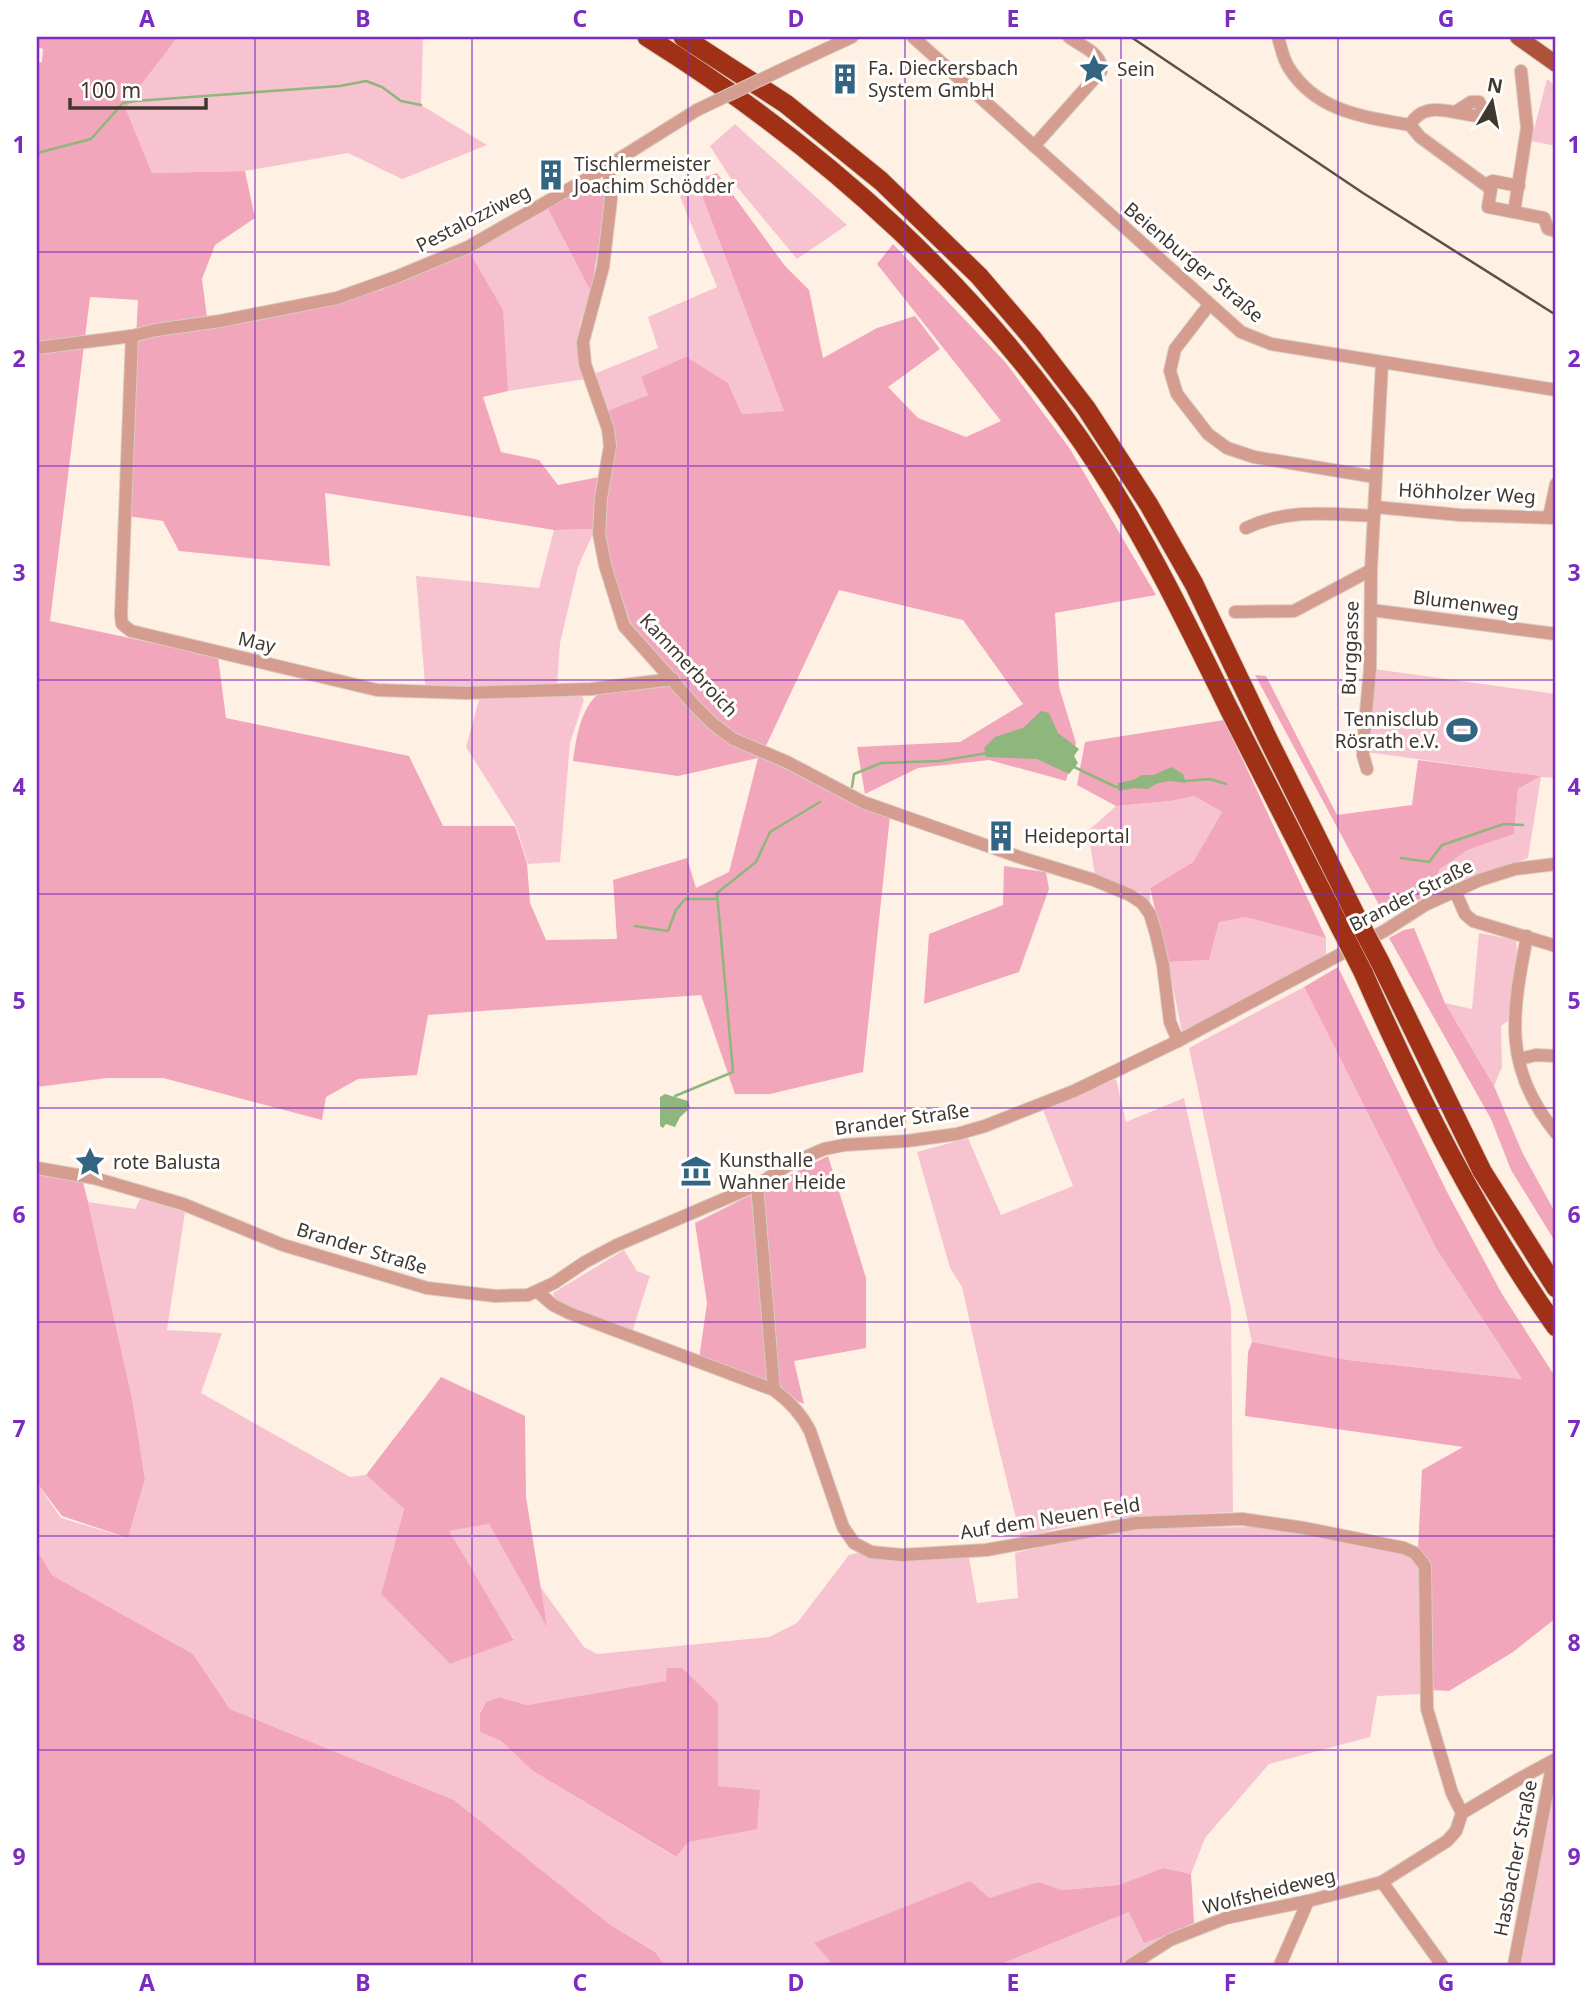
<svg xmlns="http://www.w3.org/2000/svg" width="1593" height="2002" viewBox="0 0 1593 2002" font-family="'Noto Sans',sans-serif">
  <rect width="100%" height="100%" fill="#fef1e4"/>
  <!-- green -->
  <g fill="#f7c3d1" fill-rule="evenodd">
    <path d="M178,37H423L421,105L487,145L402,179L348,153L245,171L152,173L125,110L130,99Z"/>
    <path d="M1547,79L1556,86V146L1531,141Z"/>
    <path d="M735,124L847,225L797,259L733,182L710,146Z"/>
    <path d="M696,180L784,411L742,414L728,383L648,395L607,411L594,374L658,348L648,317L717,287L676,187Z"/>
    <path d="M547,207L591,292L580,324L577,350L586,379L508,391L469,250Z"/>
    <path d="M595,529L578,567L560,643L557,686L430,688L425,684L416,576L539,588L554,530Z"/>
    <path d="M1374,669L1556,694V778L1541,777L1528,858L1429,894L1440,869L1468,850L1514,834L1518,789L1540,776L1366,752Z"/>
    <path d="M581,695L584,700L570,743L560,862L528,864L516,826L466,747L480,696Z"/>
    <path d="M1194,796L1222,812L1193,862L1150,888V903L1141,893L1095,875L1088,831L1116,806L1171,801Z"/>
    <path d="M1245,917L1326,938V955L1182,1032L1168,962L1209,960L1219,921Z"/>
    <path d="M1479,933L1516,940L1517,952L1508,1021L1501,1026L1502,1067L1494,1086L1445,1003L1472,1009Z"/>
    <path d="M1304,987L1437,1250L1522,1379L1348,1360L1252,1342L1189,1048Z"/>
    <path d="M1116,1079L1126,1122L1184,1098L1231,1308L1233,1512L1096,1519L1021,1538L992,1421L962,1287L950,1268L917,1152L968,1138L1001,1215L1073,1186L1043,1110Z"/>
    <path d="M141,1198L185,1212L167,1330L222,1333L201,1393L350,1477L366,1475L404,1509L381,1594L450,1664L514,1639L448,1531L489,1524L546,1624L539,1585L584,1647L597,1654L769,1637L797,1623L849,1555L858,1553L870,1556L969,1557L977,1603L1018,1598L1015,1553L1095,1534L1157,1528L1265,1527L1377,1544L1409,1555L1419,1567L1421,1694L1377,1696L1370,1737L1269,1764L1205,1838L1191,1874L1163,1868L1119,1885L1062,1890L1038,1882L989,1898L815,1943L830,1961L827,1965H665L655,1952L609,1924L454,1800L230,1709L193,1654L52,1575L37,1550V1483L61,1518L128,1538L145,1479L132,1398L88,1202L135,1209ZM667,1681L718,1703V1786L675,1857L533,1771L501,1741L480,1732V1712L486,1702L499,1697L527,1705Z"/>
    <path d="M624,1250L637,1271L650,1276L632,1332L558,1305L553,1293Z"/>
    <path d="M1556,1778V1965H1520L1553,1785Z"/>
    <path d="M1129,1912L1167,1935L1123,1965H999Z"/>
  </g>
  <!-- forest -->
  <g fill="#f1a6bc">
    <path d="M37,37H178L130,99L126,110L152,173L245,171L255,218L215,245L202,279L208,325L381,290L468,250L503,310L508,391L483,397L501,452L539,460L558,485L599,477L595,529L554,530L325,493L330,566L179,551L163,521L127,516L138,300L90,297L50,621L218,657L226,718L409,756L443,826H515L527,863L530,903L546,940L617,939L613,880L687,858L696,888L729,872L758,758L678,776L573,761C576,739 580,710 598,694L675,674L631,624L606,550L602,528L607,411L648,395L641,377L686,357L728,383L742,414L784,411L696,180L717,173L785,266L809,290L823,358L877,328L915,316L940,349L888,387L918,418L966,437L1001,421L877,264L893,244L1006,363L1070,449L1156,595L1055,613L1059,687L1076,743L1066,781L989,760L918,768L865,794L857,747L960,742L1023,704L963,620L839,590L765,748L890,816L863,1072L770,1094H735L701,995L428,1015L417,1075L358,1079L326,1097L322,1120L163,1078H107L37,1087V63L42,62L43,49L37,47Z"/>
    <path d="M595,183L607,195L591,292L547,207Z"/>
    <path d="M1255,675L1266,676L1337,815L1412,805L1418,760L1541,776L1518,789L1514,834L1468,850L1440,869L1429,894L1386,918Z"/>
    <path d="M1224,720L1326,938L1245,917L1219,922L1209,960L1168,962L1150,888L1193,862L1222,812L1194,796L1171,801L1116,806L1077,785L1085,742Z"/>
    <path d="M1004,866L1046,872L1049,889L1019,972L924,1004L929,934L1003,905Z"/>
    <path d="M1414,928L1445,1003L1494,1086L1523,1154L1556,1214V1243L1511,1170L1491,1119L1389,938L1404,930Z"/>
    <path d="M1338,967L1446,1190L1502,1294L1556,1378V1618L1513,1652L1449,1691L1431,1690L1418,1548L1422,1470L1463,1447L1245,1416L1248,1352L1252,1342L1348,1360L1522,1379L1437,1250L1304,987Z"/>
    <path d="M828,1156L866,1278V1348L794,1361L804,1404L699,1359L707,1303L695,1223Z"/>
    <path d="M37,1175L83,1182L88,1202L132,1398L145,1479L128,1538L62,1516L37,1483Z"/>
    <path d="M441,1377L525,1416L526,1497L547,1627L489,1524L449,1531L514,1640L450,1664L381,1594L404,1509L366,1475Z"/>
    <path d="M37,1550L52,1575L193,1654L230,1709L454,1800L609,1924L655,1952L665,1965H37Z"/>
    <path d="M667,1668H682L718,1703V1786L760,1790L757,1829L688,1842L676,1857L533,1771L501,1741L480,1732V1713L486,1702L499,1697L527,1705L666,1681Z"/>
    <path d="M1163,1868L1191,1874L1194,1923L1167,1935L1144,1943L1129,1912L999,1965H827L830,1961L814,1943L970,1881L989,1898L1038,1882L1062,1890L1119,1885Z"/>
  </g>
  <!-- water -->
  <g fill="#8fb67c">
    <path d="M1041,711L1049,713L1058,733L1079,749L1074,756L1078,763L1069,774L1037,759L986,757L984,748L995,737L1023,728Z"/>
    <path d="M1172,767L1183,774L1186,783L1170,781L1158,783L1148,789L1134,788L1118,791V783L1133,780L1142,775H1153Z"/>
    <path d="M665,1094L688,1101L690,1108L680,1117L675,1127L666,1124L663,1128L660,1126V1097Z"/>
  </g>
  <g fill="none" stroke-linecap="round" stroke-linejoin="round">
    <!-- stream -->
    <g stroke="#8fb67c" stroke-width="2.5">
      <path d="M37,153L91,139L123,103L136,101L340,86L366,81L382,87L401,101L421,105"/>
      <path d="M1072,766L1116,787L1120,786"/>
      <path d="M1185,781L1210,779L1226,784"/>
      <path d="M852,787L854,774L881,763L939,761L988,753"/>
      <path d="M1401,858L1429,862L1442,845L1504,824L1523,825"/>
      <path d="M635,926L668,931L676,910L685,899H716"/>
      <path d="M675,1096L733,1072L717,893L756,862L770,832L820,802"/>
    </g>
    <!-- minor casing -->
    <g stroke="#d8ccc0" stroke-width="14">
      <g id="minor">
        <path d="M913,37L1241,332L1271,344L1556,390"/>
        <path d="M1278,37C1281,47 1283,59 1289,68C1317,112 1364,117 1410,125L1420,137L1491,189L1488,207L1544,218L1548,229L1556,231"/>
        <path d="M783,69L852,37"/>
        <path d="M1410,125C1425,98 1455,115 1479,116L1483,111L1479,102H1471L1457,111"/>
        <path d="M1034,146L1101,71C1103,53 1082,47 1069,37"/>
        <path d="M606,167L610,179L611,199L603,267L583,342L585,364L608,429L610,446L601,498L599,534L605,565L624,626L696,707L712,723L733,739L787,762L863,802L1022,858L1094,880L1130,895L1142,903L1150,914L1156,934L1163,965L1170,1022L1178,1041"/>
        <path d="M1486,184L1493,181L1519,186"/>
        <path d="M1514,212L1527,128L1521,71"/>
        <path d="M1209,305L1175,349L1170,371L1177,394L1208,434L1227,448L1254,457L1375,477"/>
        <path d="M132,336L121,615L122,624L131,631L377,690L466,693L591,689L673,679"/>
        <path d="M37,348L132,336L156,330L220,321L337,298L396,277L468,247L590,177L697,110"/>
        <path d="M1375,507L1460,515L1556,518"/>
        <path d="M1549,517L1556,484"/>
        <path d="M1246,528C1289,508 1329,514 1374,516"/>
        <path d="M1371,610L1556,634"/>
        <path d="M1235,612L1294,611L1371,570"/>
        <path d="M1367,769L1363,755L1364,735L1370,669L1371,570L1382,363"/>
        <path d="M1455,891L1465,914L1473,921L1556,946"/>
        <path d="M1527,936C1512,1014 1502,1067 1556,1133"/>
        <path d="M1519,1059L1536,1055L1556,1056"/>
        <path d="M37,1168L94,1178L183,1204L283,1245L427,1288L495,1296L528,1295L554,1283L585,1262L617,1245L757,1185L790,1164L824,1149L844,1145L907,1141L957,1134L985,1126L1074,1091L1178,1041L1386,930L1425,905L1480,880L1515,869L1556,864"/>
        <path d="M757,1185L774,1390"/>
        <path d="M538,1292L553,1305L569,1313L774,1390C789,1401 801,1413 810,1431L843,1527L854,1543L871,1552L902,1555L986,1550L1136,1523L1242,1519L1304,1528L1404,1548L1415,1553L1425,1566L1427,1709L1452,1793L1462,1813"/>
        <path d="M1382,1882L1442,1965"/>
        <path d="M1131,1965L1170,1940L1226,1918L1308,1901L1382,1882L1447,1841L1456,1831L1462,1813L1519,1779L1556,1759"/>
        <path d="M1280,1965L1308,1901"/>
        <path d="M1514,1965L1553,1761"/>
      </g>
    </g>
    <!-- major casing -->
    <g stroke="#d8ccc0" stroke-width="18">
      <path id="major" d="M1518,37L1556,64"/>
    </g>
    <!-- highway casing -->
    <g stroke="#d8ccc0" stroke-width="21">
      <g id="highway">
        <path d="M647,37C826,149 987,294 1102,472C1151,548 1190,630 1230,711C1266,783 1303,855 1340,927"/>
        <path d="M683,37L786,104L881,181L979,276L1033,339L1086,408L1149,505L1194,584L1268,739L1357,918"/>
        <path d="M1380,962L1482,1171L1556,1288"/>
        <path d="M1363,972C1417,1095 1478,1217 1556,1327"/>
      </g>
    </g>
    <!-- minor -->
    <use href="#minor" stroke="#d49d90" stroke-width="12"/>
    <!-- major -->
    <use href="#major" stroke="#b0513b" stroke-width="16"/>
    <!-- highway -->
    <use href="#highway" stroke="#a03016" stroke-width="19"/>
    <!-- rail -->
    <path stroke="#5b5248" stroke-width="2.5" d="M1131,37L1363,193L1556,315"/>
    <!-- minor-bridge casing -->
    <g stroke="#d8ccc0" stroke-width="14" stroke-linecap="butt">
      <path id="minor-bridge" d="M697,110L783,69"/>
    </g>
    <!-- highway-bridge casing -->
    <g stroke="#d8ccc0" stroke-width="21" stroke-linecap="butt">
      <g id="highway-bridge">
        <path d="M1357,918L1380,962"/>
        <path d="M1340,927L1363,972"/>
      </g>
    </g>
    <!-- minor-bridge -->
    <use href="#minor-bridge" stroke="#d49d90" stroke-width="12"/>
    <!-- highway-bridge -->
    <use href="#highway-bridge" stroke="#a03016" stroke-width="19"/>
  </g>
  <!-- grid -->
  <path fill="none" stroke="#7b2cbf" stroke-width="2" stroke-opacity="0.55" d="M255,37V1965M472,37V1965M688,37V1965M905,37V1965M1121,37V1965M1338,37V1965M37,252H1556M37,466H1556M37,680H1556M37,894H1556M37,1108H1556M37,1322H1556M37,1536H1556M37,1750H1556"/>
  <!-- icons -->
  <defs>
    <g id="sight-bare" transform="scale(2.415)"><path d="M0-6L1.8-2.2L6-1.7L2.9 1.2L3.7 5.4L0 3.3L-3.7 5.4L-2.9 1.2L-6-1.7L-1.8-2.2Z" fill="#336583" stroke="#fff" stroke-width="2.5" paint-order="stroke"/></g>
    <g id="building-bare" transform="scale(2.415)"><path d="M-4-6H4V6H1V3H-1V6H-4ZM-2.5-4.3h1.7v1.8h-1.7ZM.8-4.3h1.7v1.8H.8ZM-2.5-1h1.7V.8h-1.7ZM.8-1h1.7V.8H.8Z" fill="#336583" stroke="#fff" stroke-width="2.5" paint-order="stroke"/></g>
    <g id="stadium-bare" transform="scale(2.415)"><path d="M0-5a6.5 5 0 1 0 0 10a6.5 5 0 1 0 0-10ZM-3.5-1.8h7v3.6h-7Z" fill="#336583" stroke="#fff" stroke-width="2.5" paint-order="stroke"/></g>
    <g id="museum-bare" transform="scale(2.415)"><path d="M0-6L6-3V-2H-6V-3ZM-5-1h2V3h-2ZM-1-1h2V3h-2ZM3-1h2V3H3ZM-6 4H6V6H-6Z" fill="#336583" stroke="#fff" stroke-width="2.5" paint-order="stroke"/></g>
  </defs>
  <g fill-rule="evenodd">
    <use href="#sight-bare" x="1094" y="69"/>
    <use href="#building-bare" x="845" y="79"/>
    <use href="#building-bare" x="551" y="175"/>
    <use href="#stadium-bare" x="1462" y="730"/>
    <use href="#building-bare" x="1001" y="836"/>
    <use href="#sight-bare" x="90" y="1162"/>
    <use href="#museum-bare" x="696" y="1171"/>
  </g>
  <g text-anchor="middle" stroke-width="6" stroke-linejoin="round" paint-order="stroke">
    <!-- poi labels -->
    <g font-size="19" fill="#40382f" stroke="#fff" text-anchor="start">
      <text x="868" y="75">Fa. Dieckersbach<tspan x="868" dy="22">System GmbH</tspan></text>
      <text x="1117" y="76">Sein</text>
      <text x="574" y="171">Tischlermeister<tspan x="574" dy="22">Joachim Schödder</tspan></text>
      <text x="1439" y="726" text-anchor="end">Tennisclub<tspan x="1439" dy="22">Rösrath e.V.</tspan></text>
      <text x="1024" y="843">Heideportal</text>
      <text x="719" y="1167">Kunsthalle<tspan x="719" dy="22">Wahner Heide</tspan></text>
      <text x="113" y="1169">rote Balusta</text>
    </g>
    <!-- street labels -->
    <g font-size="19" fill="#40382f" stroke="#fff">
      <text transform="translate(473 218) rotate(-27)" y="7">Pestalozziweg</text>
      <text transform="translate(1194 262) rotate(40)" y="7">Beienburger Straße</text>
      <text transform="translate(1467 493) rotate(3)" y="7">Höhholzer Weg</text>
      <text transform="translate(1466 603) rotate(7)" y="7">Blumenweg</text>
      <text transform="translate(257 642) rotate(13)" y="7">May</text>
      <text transform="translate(1350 648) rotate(-88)" y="7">Burggasse</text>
      <text transform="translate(689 665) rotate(47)" y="7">Kammerbroich</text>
      <text transform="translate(1411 895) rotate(-27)" y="7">Brander Straße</text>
      <text transform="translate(902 1119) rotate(-8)" y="7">Brander Straße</text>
      <text transform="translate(362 1248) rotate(17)" y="7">Brander Straße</text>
      <text transform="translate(1050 1518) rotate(-9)" y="7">Auf dem Neuen Feld</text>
      <text transform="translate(1515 1858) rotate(-79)" y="7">Hasbacher Straße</text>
      <text transform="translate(1269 1891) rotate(-14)" y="7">Wolfsheideweg</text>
    </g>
  </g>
  <!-- border -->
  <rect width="1593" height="2002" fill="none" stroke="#ffffff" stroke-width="77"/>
  <!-- north arrow -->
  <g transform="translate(1492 102) rotate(10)" stroke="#ffffff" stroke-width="5" paint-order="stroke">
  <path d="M0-5L12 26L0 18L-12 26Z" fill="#40382f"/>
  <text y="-10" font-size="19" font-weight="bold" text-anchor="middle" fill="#40382f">N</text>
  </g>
  <!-- scale -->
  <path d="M70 98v10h136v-10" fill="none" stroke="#40382f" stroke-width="3.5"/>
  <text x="80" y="98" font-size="21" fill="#40382f" stroke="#ffffff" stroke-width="5" paint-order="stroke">100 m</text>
  <rect x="38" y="38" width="1516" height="1926" fill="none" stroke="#7b2cbf" stroke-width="2.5"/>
  <g font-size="23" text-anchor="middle" font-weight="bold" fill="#7b2cbf">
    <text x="147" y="27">A</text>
    <text x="363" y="27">B</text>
    <text x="580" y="27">C</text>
    <text x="796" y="27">D</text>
    <text x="1013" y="27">E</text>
    <text x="1230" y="27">F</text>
    <text x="1446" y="27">G</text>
    <text x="19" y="153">1</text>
    <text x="1574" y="153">1</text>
    <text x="19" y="367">2</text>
    <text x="1574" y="367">2</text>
    <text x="19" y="581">3</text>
    <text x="1574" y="581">3</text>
    <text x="19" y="795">4</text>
    <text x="1574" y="795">4</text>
    <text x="19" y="1009">5</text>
    <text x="1574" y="1009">5</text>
    <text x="19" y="1223">6</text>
    <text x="1574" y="1223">6</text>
    <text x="19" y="1437">7</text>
    <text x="1574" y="1437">7</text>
    <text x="19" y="1651">8</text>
    <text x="1574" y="1651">8</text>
    <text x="19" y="1865">9</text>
    <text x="1574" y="1865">9</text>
    <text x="147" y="1991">A</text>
    <text x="363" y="1991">B</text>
    <text x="580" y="1991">C</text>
    <text x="796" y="1991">D</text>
    <text x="1013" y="1991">E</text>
    <text x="1230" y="1991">F</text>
    <text x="1446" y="1991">G</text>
  </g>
</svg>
